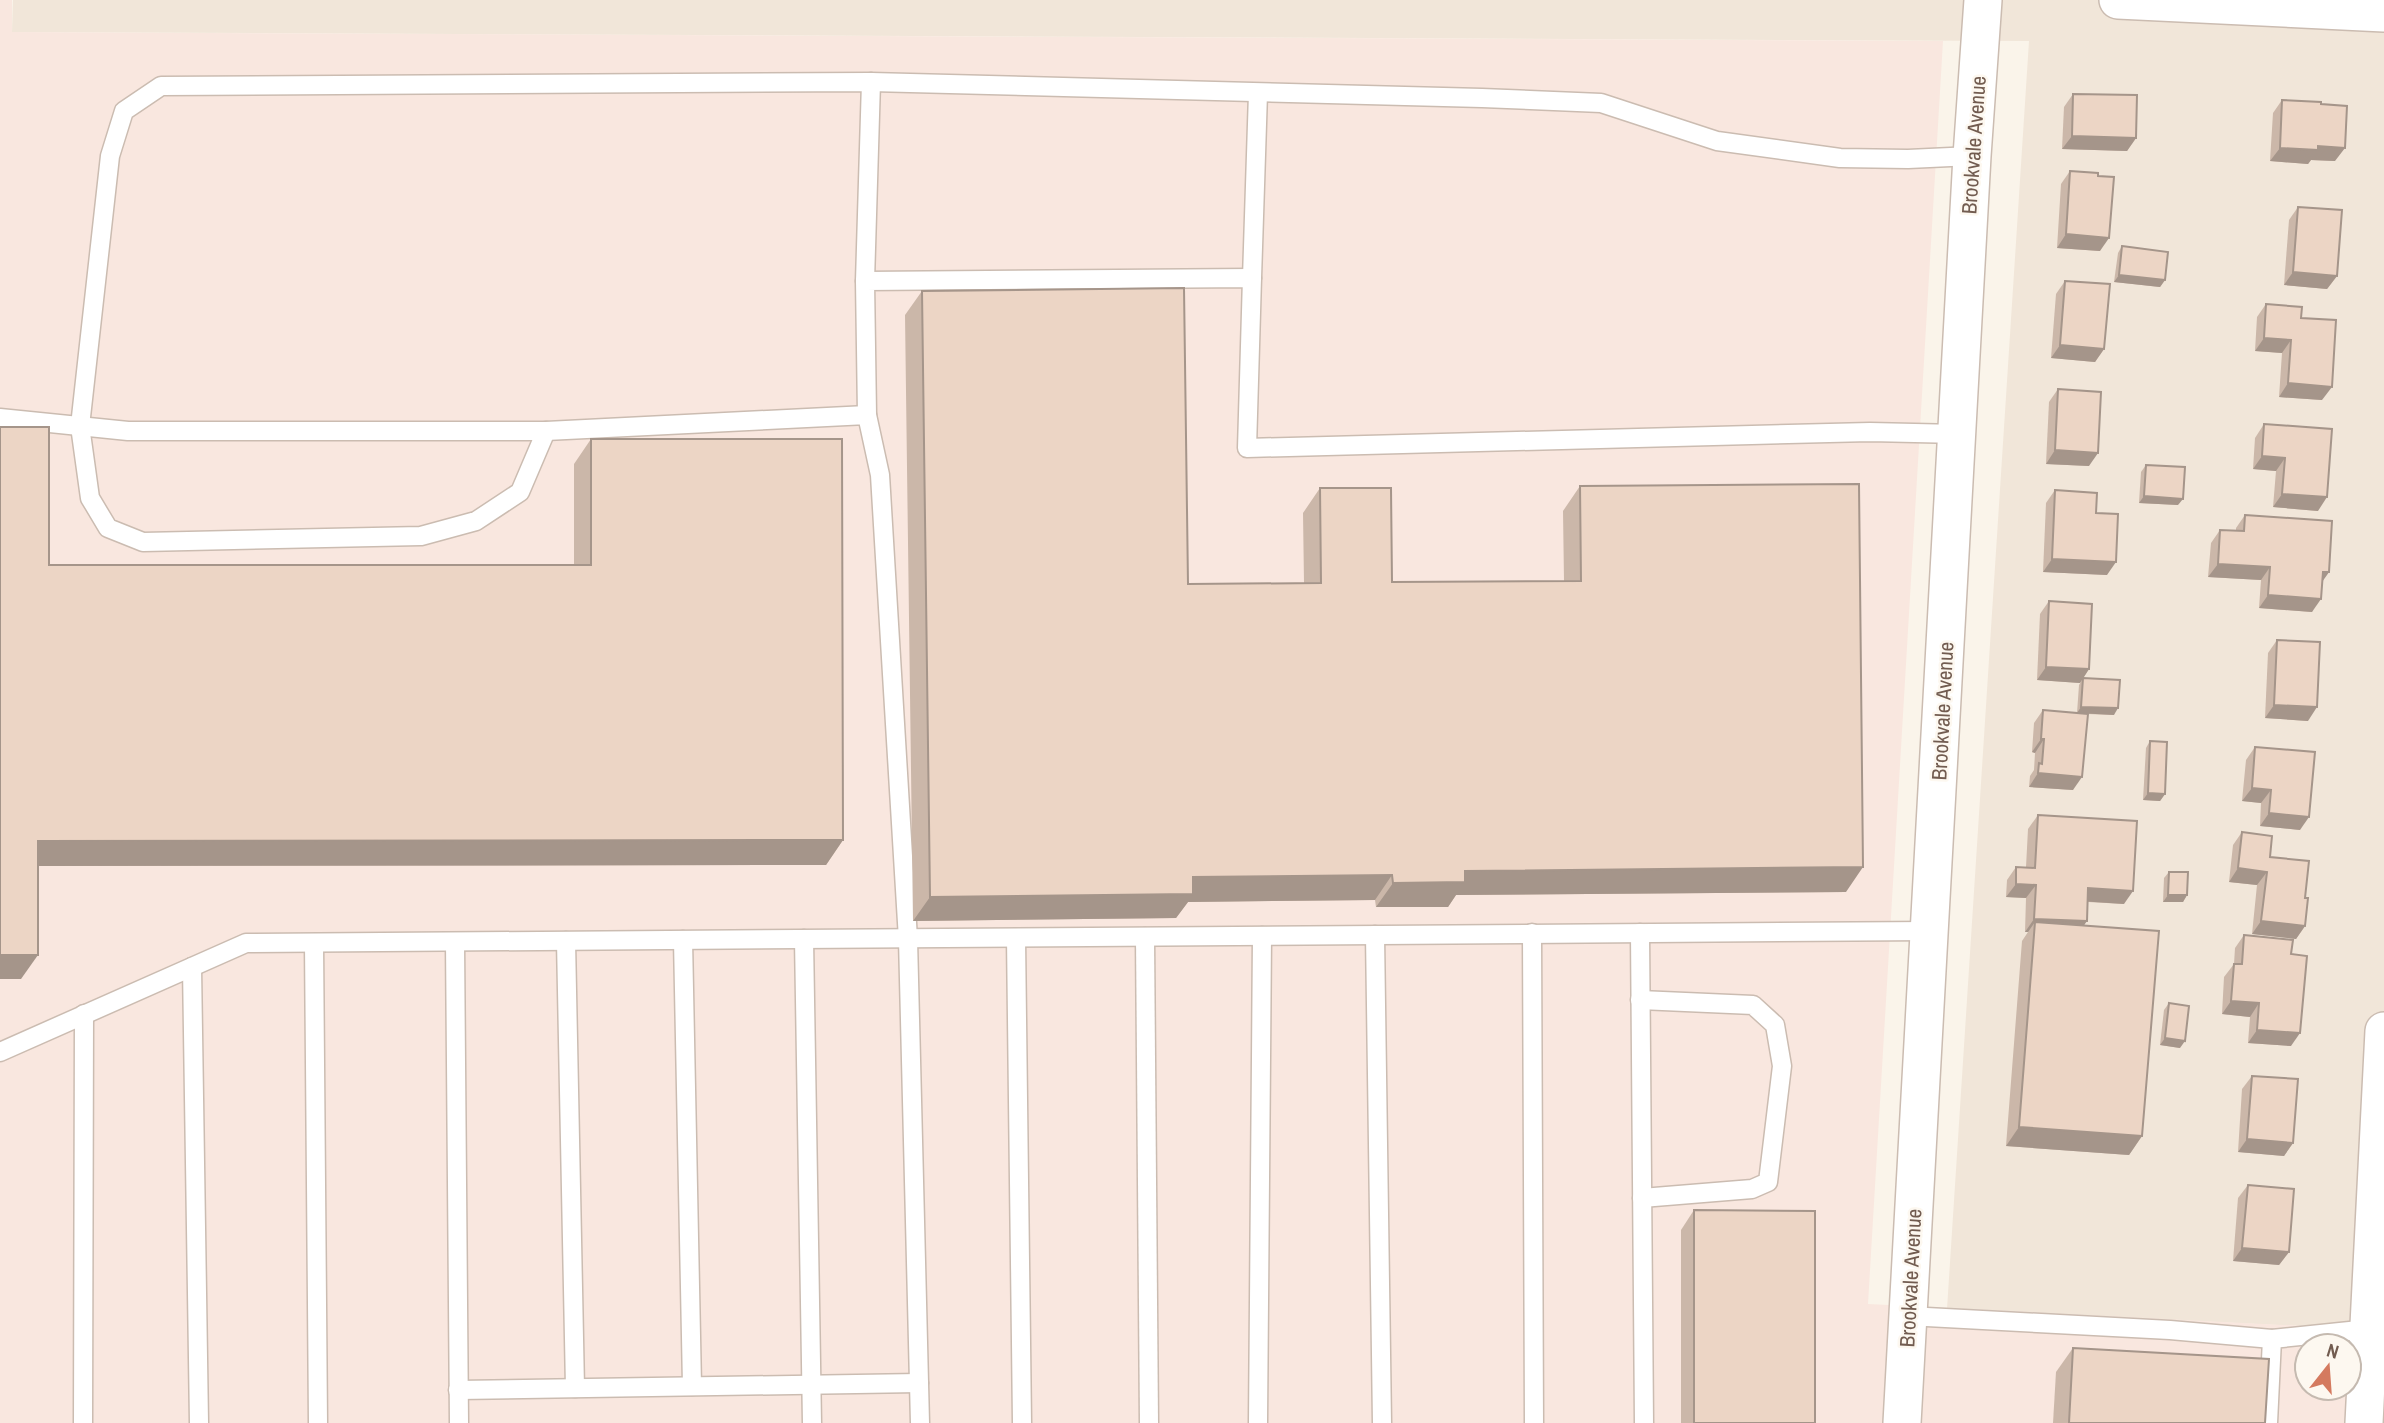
<svg xmlns="http://www.w3.org/2000/svg" width="2384" height="1423" viewBox="0 0 2384 1423" font-family="'Archivo Narrow',sans-serif">
  <rect width="100%" height="100%" fill="#faf4ea"/>
  <!-- residential -->
  <path fill="#f1e6d9" d="M13,0H2384V1330L1947,1309L2029,41L12,32Z"/>
  <!-- commercial -->
  <path fill="#f9e7df" fill-rule="evenodd" d="M0,0H12V32L1943,41L1868,1304L2384,1330V1423H0ZM2307,1346H2349V1388H2307Z"/>
  <g fill="none" stroke-linecap="round" stroke-linejoin="round">
    <!-- service casing -->
    <g stroke="#cbbcb1" stroke-width="21">
      <g id="service">
        <path d="M1252,278L1258,93"/>
        <path d="M865,281L871,82"/>
        <path d="M867,415L865,281L1252,278L1247,448L1870,432L1959,434"/>
        <path d="M0,418L128,431H546L867,415L880,475L908,939L920,1423"/>
        <path d="M546,431L520,492L476,521L421,536L143,542L108,528L90,498L80,426L110,156L124,111L161,86L871,82L1482,98L1601,103L1717,141L1840,158L1908,159L1972,156"/>
        <path d="M1532,933L1534,1423"/>
        <path d="M1640,933L1644,1423"/>
        <path d="M1375,935L1382,1423"/>
        <path d="M1145,937L1149,1423"/>
        <path d="M1016,938L1022,1423"/>
        <path d="M804,939L812,1423"/>
        <path d="M683,940L692,1386"/>
        <path d="M566,941L575,1388"/>
        <path d="M455,942L459,1423"/>
        <path d="M314,943L318,1423"/>
        <path d="M192,967L199,1423"/>
        <path d="M1640,1000L1753,1005L1775,1025L1782,1066L1768,1182L1752,1189L1642,1198"/>
        <path d="M0,1052L246,943L1930,931"/>
        <path d="M1908,1316L2170,1330L2272,1339"/>
        <path d="M458,1390L919,1383"/>
        <path d="M83,1423L84,1014"/>
        <path d="M1258,1423L1262,936"/>
        <path d="M2268,1423L2272,1339L2369,1329"/>
      </g>
    </g>
    <!-- minor casing -->
    <g stroke="#cbbcb1" stroke-width="40">
      <g id="minor">
        <path d="M2118,0L2384,13"/>
        <path d="M1902,1423L1972,156L1983,0"/>
        <path d="M2364,1423L2384,1031"/>
      </g>
    </g>
    <!-- service -->
    <use href="#service" stroke="#fff" stroke-width="18"/>
    <!-- minor -->
    <use href="#minor" stroke="#fff" stroke-width="37"/>
  </g>
  <!-- wall -->
  <g fill="#cbb7a9">
    <path d="M2073,94L2136,138L2127,151L2062,149L2064,107Z"/>
    <path d="M2282,100L2321,104L2335,161L2311,160L2308,164L2270,161L2273,113Z"/>
    <path d="M2070,171L2100,251L2057,248L2061,184Z"/>
    <path d="M2298,207L2337,276L2327,289L2284,285L2289,220Z"/>
    <path d="M2122,246L2165,280L2160,287L2114,282L2118,253Z"/>
    <path d="M2065,281L2104,349L2095,362L2051,358L2056,294Z"/>
    <path d="M922,291L1188,584L1304,583L1303,513L1320,488L1392,582L1564,581L1563,511L1580,486L1846,892L1456,895L1448,907H1376L1375,900L1188,902L1176,918L913,921L905,315Z"/>
    <path d="M2266,304L2301,318L2322,400L2279,397L2282,353L2255,351L2257,317Z"/>
    <path d="M2058,389L2089,466L2046,464L2049,402Z"/>
    <path d="M2264,424L2318,511L2273,507L2276,471L2253,469L2255,438Z"/>
    <path d="M591,439L843,840L826,865L38,866L21,979L49,565H574V464Z"/>
    <path d="M2146,465L2178,505L2139,503L2141,472Z"/>
    <path d="M2055,490L2096,513L2107,575L2043,572L2046,503Z"/>
    <path d="M2245,515L2329,572L2322,581L2312,612L2259,608L2261,580L2208,577L2211,543L2220,530L2236,531V528Z"/>
    <path d="M2049,601L2089,669L2080,683L2037,680L2040,614Z"/>
    <path d="M2277,640L2308,721L2265,718L2268,653Z"/>
    <path d="M2083,678L2114,715L2087,714L2073,790L2029,787L2030,776L2034,770L2035,753L2032,752L2034,723L2043,710L2077,713L2079,685Z"/>
    <path d="M2150,741L2165,794L2160,801L2143,800L2146,748Z"/>
    <path d="M2255,747L2300,830L2260,826L2261,803L2242,801L2246,760Z"/>
    <path d="M2038,815L2124,904L2088,902L2083,926L2142,1136L2129,1155L2006,1146L2022,941L2028,932H2025L2026,898L2006,897L2007,880L2016,867H2026L2028,829Z"/>
    <path d="M2242,832L2270,857L2305,898V926L2296,939L2252,934L2257,885L2229,882L2233,845Z"/>
    <path d="M2169,872L2187,895L2183,902H2163L2164,878Z"/>
    <path d="M2244,935L2291,954V1046L2248,1043L2250,1017L2222,1014L2224,977L2234,964L2235,948Z"/>
    <path d="M2169,1003L2180,1048L2160,1045L2164,1010Z"/>
    <path d="M2252,1076L2293,1143L2284,1156L2238,1152L2242,1089Z"/>
    <path d="M2248,1185L2289,1252L2279,1265L2233,1261L2238,1198Z"/>
    <path d="M1694,1210L1815,1423H1681V1230Z"/>
    <path d="M2073,1348L2265,1423H2053L2056,1372Z"/>
  </g>
  <!-- shaded-wall -->
  <g fill="#a5958a">
    <path d="M2072,136L2136,138L2127,151L2062,149Z"/>
    <path d="M2318,146L2345,148L2335,161L2311,160L2308,164L2270,161L2280,148Z"/>
    <path d="M2066,234L2109,238L2100,251L2057,248Z"/>
    <path d="M2293,272L2337,276L2327,289L2284,285Z"/>
    <path d="M2119,275L2165,280L2160,287L2114,282Z"/>
    <path d="M2264,338L2291,340L2282,353L2255,351Z"/>
    <path d="M2060,345L2104,349L2095,362L2051,358Z"/>
    <path d="M2288,383L2332,387L2322,400L2279,397Z"/>
    <path d="M2055,450L2098,453L2089,466L2046,464Z"/>
    <path d="M2262,456L2285,458L2276,471L2253,469Z"/>
    <path d="M2282,494L2327,497L2318,511L2273,507Z"/>
    <path d="M2144,496L2183,499L2178,505L2139,503Z"/>
    <path d="M2052,559L2116,562L2107,575L2043,572Z"/>
    <path d="M2218,564L2270,567L2261,580L2208,577Z"/>
    <path d="M2323,572H2329L2320,585Z"/>
    <path d="M2268,595L2321,599L2312,612L2259,608Z"/>
    <path d="M2046,667L2089,669L2080,683L2037,680Z"/>
    <path d="M2274,705L2317,707L2308,721L2265,718Z"/>
    <path d="M2081,707L2118,708L2114,715L2077,713Z"/>
    <path d="M2041,739H2044L2035,753L2032,752Z"/>
    <path d="M2038,773L2082,777L2073,790L2029,787Z"/>
    <path d="M2252,788L2271,790L2261,803L2242,801Z"/>
    <path d="M2148,793L2165,794L2160,801L2143,800Z"/>
    <path d="M2269,813L2309,817L2300,830L2260,826Z"/>
    <path d="M843,840L826,865L20,866L38,841Z"/>
    <path d="M1863,867L1846,892L1456,895L1448,907H1376L1393,883L1465,871Z"/>
    <path d="M2238,868L2267,872L2257,885L2229,882Z"/>
    <path d="M1392,875L1375,900L1188,902L1176,918L913,921L930,897L1193,877Z"/>
    <path d="M2016,884L2036,885L2026,898L2006,897Z"/>
    <path d="M2088,888L2133,891L2124,904L2079,901Z"/>
    <path d="M2168,895H2187L2183,902H2163Z"/>
    <path d="M2034,919L2087,921L2078,934L2035,922L2028,932H2025Z"/>
    <path d="M2261,921L2305,926L2296,939L2252,934Z"/>
    <path d="M0,955H38L21,979H0Z"/>
    <path d="M2231,1001L2259,1003L2250,1017L2222,1014Z"/>
    <path d="M2257,1030L2300,1033L2291,1046L2248,1043Z"/>
    <path d="M2165,1038L2185,1041L2180,1048L2160,1045Z"/>
    <path d="M2019,1127L2142,1136L2129,1155L2006,1146Z"/>
    <path d="M2247,1139L2293,1143L2284,1156L2238,1152Z"/>
    <path d="M2242,1248L2289,1252L2279,1265L2233,1261Z"/>
  </g>
  <!-- building -->
  <g fill="#ecd5c5" stroke="#a5958a" stroke-width="2">
    <path d="M2073,94L2137,95L2136,138L2072,136Z"/>
    <path d="M2282,100L2321,102V104L2347,106L2345,148L2318,146V150L2280,148Z"/>
    <path d="M2070,171L2098,173V176L2114,177L2109,238L2066,234Z"/>
    <path d="M2298,207L2342,210L2337,276L2293,272Z"/>
    <path d="M2122,246L2168,252L2165,280L2119,275Z"/>
    <path d="M2065,281L2110,284L2104,349L2060,345Z"/>
    <path d="M1184,288L1188,584L1321,583L1320,488H1391L1392,582L1581,581L1580,486L1859,484L1863,867L1465,871V882L1393,883L1392,875L1193,877V894L930,897L922,291Z"/>
    <path d="M2266,304L2302,307L2301,318L2336,320L2332,387L2288,383L2291,340L2264,338Z"/>
    <path d="M2058,389L2101,392L2098,453L2055,450Z"/>
    <path d="M2264,424L2332,429L2327,497L2282,494L2285,458L2262,456Z"/>
    <path d="M0,427H49V565H591V439H842L843,840L38,841V955H0Z"/>
    <path d="M2146,465L2185,467L2183,499L2144,496Z"/>
    <path d="M2055,490L2097,493L2096,513L2118,514L2116,562L2052,559Z"/>
    <path d="M2245,515L2332,521L2329,572H2323L2321,599L2268,595L2270,567L2218,564L2220,530L2244,531Z"/>
    <path d="M2049,601L2092,604L2089,669L2046,667Z"/>
    <path d="M2277,640L2320,642L2317,707L2274,705Z"/>
    <path d="M2083,678L2120,680L2118,708L2081,707Z"/>
    <path d="M2043,710L2088,714L2082,777L2038,773L2039,763L2042,764L2044,739H2041Z"/>
    <path d="M2150,741L2167,742L2165,794L2148,793Z"/>
    <path d="M2255,747L2315,752L2309,817L2269,813L2271,790L2252,788Z"/>
    <path d="M2038,815L2137,821L2133,891L2088,888L2087,921L2034,919L2036,885L2016,884V867L2035,868Z"/>
    <path d="M2242,832L2272,836L2270,857L2309,861L2305,898H2308L2305,926L2261,921L2267,872L2238,868Z"/>
    <path d="M2169,872H2188L2187,895H2168Z"/>
    <path d="M2035,922L2159,931L2142,1136L2019,1127Z"/>
    <path d="M2244,935L2293,940L2291,954L2307,956L2300,1033L2257,1030L2259,1003L2231,1001L2234,964H2242Z"/>
    <path d="M2169,1003L2189,1006L2185,1041L2165,1038Z"/>
    <path d="M2252,1076L2298,1079L2293,1143L2247,1139Z"/>
    <path d="M2248,1185L2294,1189L2289,1252L2242,1248Z"/>
    <path d="M1694,1210L1815,1211V1423H1694Z"/>
    <path d="M2073,1348L2269,1359L2265,1423H2069Z"/>
  </g>
  <g text-anchor="middle" stroke-width="5" stroke-linejoin="round" paint-order="stroke">
    <!-- street labels -->
    <g font-size="21" fill="#725c50" stroke="#fdf8f0">
      <text transform="translate(1974 145) rotate(-86)" y="7">Brookvale Avenue</text>
      <text transform="translate(1943 711) rotate(-87)" y="7">Brookvale Avenue</text>
      <text transform="translate(1911 1278) rotate(-87)" y="7">Brookvale Avenue</text>
    </g>
  </g>
  <!-- north arrow -->
  <g transform="translate(2328 1367) rotate(17)"><circle r="33" fill="#fdf8f0" stroke="#c5bab0" stroke-width="2"/>
  <path d="M0-5L12 26L0 18L-12 26Z" fill="#d47a5f"/>
  <text y="-10" font-size="19" font-weight="bold" text-anchor="middle" fill="#725c50">N</text>
  </g>
</svg>
